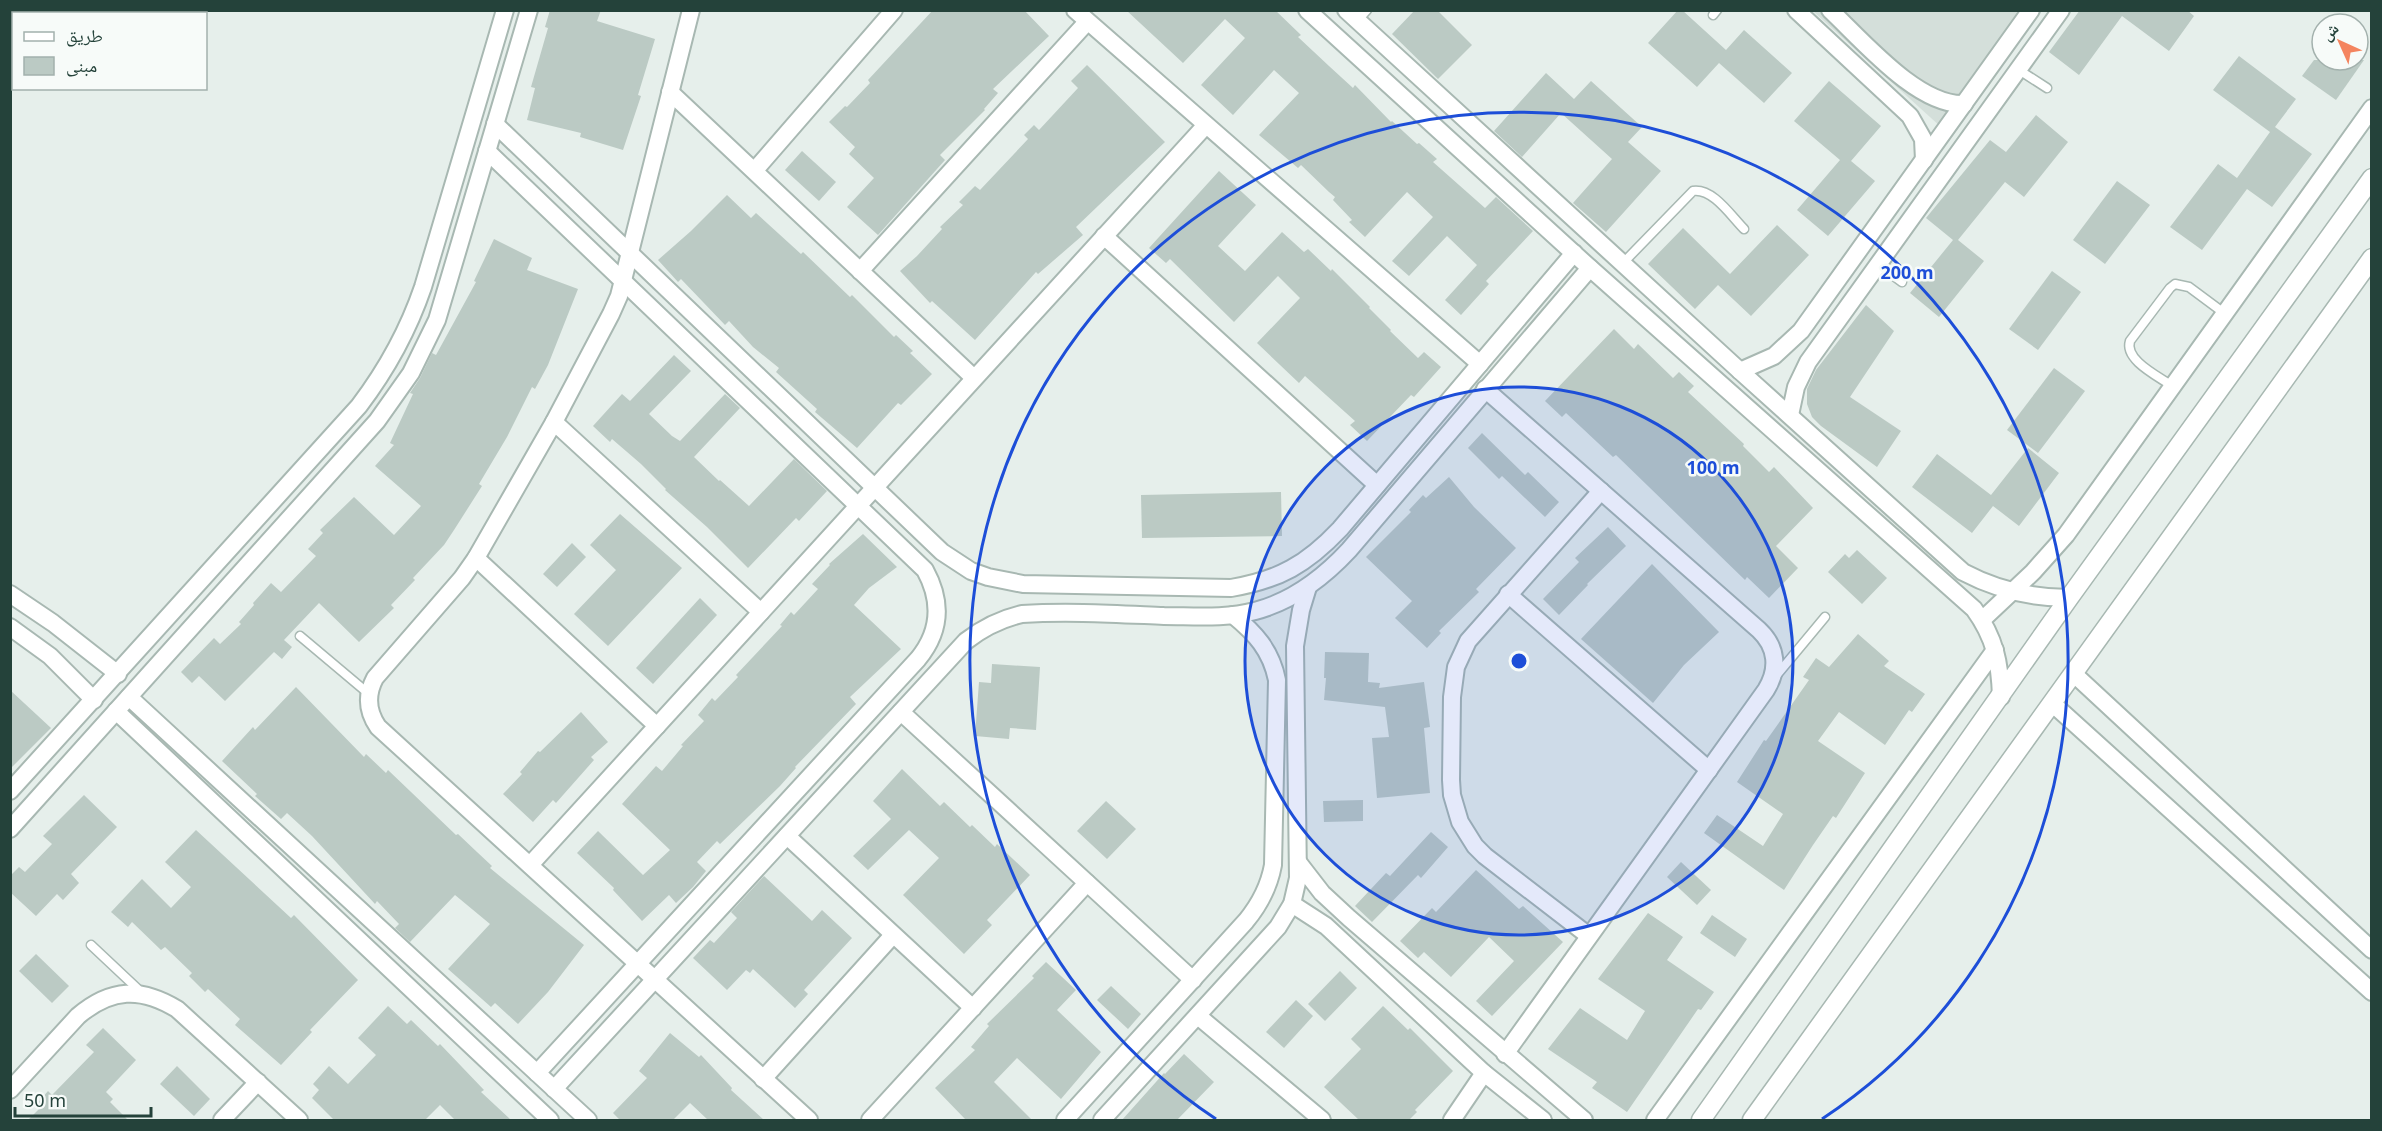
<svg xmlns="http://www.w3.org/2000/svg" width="2382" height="1131" viewBox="0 0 2382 1131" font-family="'Noto Sans','Noto Naskh Arabic',sans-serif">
  <rect width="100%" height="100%" fill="#e6efeb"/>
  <!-- built -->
  <path fill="#d4dfda" d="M1813,11H2041L1952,137Z"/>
  <!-- building -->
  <g fill="#bbcac4">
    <path d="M550,10H601L597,21L655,39L638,95L641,96L623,150L580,137L581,133L527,120L535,88L531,87L548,28L545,27Z"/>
    <path d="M933,10H1024L1049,36L993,89L998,93L984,109L985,110L940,155L945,160L878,235L847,207L874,178L849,154L855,147L829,122L845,106L847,107L870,83L868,80Z"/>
    <path d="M1126,10H1275L1301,35L1298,37L1329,66L1353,88L1355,85L1391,122L1392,121L1417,144L1419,143L1437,159L1433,162L1485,208L1496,197L1533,231L1486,281L1489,284L1461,315L1445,300L1477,265L1447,236L1409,276L1392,261L1433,217L1407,192L1365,237L1349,222L1352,220L1333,200L1335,197L1329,192L1301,165L1298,168L1259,135L1299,93L1274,70L1233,115L1201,85L1245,38L1225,19L1183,63Z"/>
    <path d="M1415,10H1437L1472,45L1438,79L1392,34Z"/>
    <path d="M1678,10H1682L1726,50L1744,30L1792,73L1764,103L1719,63L1697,87L1648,43Z"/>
    <path d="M2080,10H2187L2194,16L2169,51L2122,16L2079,75L2049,52Z"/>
    <path d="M2239,56L2296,99L2275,127L2312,154L2272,207L2247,189L2202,250L2170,227L2218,164L2237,178L2270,132L2213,90Z"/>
    <path d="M2314,60H2364L2336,100L2302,76Z"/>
    <path d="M1087,65L1165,142L1076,227L1083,235L1038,274L1036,272L975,340L932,301L930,303L900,271L917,256L942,229L940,227L963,205L959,202L975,186L980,190L1028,139L1024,135L1034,125L1039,130L1078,88L1071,81Z"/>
    <path d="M1546,73L1574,99L1591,81L1642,127L1628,142L1661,171L1606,232L1573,203L1612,159L1561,113L1522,157L1494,131Z"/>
    <path d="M1829,81L1881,126L1851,161L1875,181L1828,236L1797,210L1840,160L1794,121Z"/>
    <path d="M2036,115L2068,142L2024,197L2005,182L1958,240L1984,261L1939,317L1910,293L1953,240L1926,218L1990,140L2006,152Z"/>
    <path d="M802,151L836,182L819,201L785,170Z"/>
    <path d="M1219,171L1256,205L1218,246L1245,271L1282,232L1304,252L1308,249L1331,271L1332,269L1370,307L1369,308L1391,330L1390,331L1418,358L1424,352L1441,367L1414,397L1411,395L1367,441L1350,425L1355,421L1326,395L1305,376L1299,383L1257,343L1300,298L1278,276L1234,322L1170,259L1166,263L1149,248Z"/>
    <path d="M2117,181L2150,205L2105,264L2073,240Z"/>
    <path d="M727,195L751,218L756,213L801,254L803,252L850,297L852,295L894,337L896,335L913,351L910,353L932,374L901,405L898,403L857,448L815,412L817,409L776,372L779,368L753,347L729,321L725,325L681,279L678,282L658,260L691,231Z"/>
    <path d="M1777,225L1809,255L1751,316L1718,285L1695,309L1648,264L1683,228L1730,274Z"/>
    <path d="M494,239L532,258L527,270L578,289L548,365L535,389L532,387L507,437L479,484L482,486L454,530L444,545L413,578L415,580L391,605L394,608L359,642L319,603L284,640L292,647L282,659L274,652L225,701L199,676L192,683L181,672L214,638L220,644L241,624L239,622L254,605L253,603L271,583L281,592L316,556L308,549L323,533L320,530L354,497L394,535L421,506L375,466L394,445L390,443L413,394L410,393L420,378L432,353L436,355L476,282L474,281Z"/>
    <path d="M2052,271L2081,292L2038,350L2009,329Z"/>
    <path d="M1866,305L1894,331L1850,397L1901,431L1877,467L1821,426L1812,417L1807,404V389L1816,370Z"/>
    <path d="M1614,329L1634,349L1638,344L1673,378L1679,372L1694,386L1688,392L1744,444L1743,446L1769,472L1774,467L1813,508L1776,546L1798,568L1769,598L1747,577L1745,580L1616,455L1613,457L1566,413L1562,417L1545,401Z"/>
    <path d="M674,355L691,371L649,414L672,436L680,441L725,394L740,408L694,457L719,481L720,480L749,506L794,459L827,491L799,521L796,518L748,568L707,527L665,490L666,489L641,464L612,439L610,442L593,426L622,394L630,401Z"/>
    <path d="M2054,368L2085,391L2038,453L2007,430Z"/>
    <path d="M1482,433L1525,475L1528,472L1559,502L1545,517L1502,476L1499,479L1468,448Z"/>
    <path d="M2028,448L2059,473L2019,526L1993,506L1972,533L1912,487L1937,454L1991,495Z"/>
    <path d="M1449,477L1474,507L1516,548L1476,589L1479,592L1439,631L1441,633L1427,648L1395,618L1412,601L1366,557L1411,512L1409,510L1423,495L1426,498Z"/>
    <path d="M1281,492L1282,536L1142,538L1141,495Z"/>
    <path d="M620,514L682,568L608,646L574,614L616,570L590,545Z"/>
    <path d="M1608,527L1626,546L1587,584L1588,585L1559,615L1543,599L1579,562L1575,558Z"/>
    <path d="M863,534L897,567L869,588L854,605L901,649L850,697L856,704L795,767L796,768L780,786L720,844L717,841L697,862L706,871L693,887L676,903L669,895L642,921L613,890L614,888L577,853L598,831L643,875L670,850L622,804L656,766L662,771L683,746L681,745L704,721L698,715L712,698L715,701L738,677L736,675L782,626L780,625L791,612L794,615L818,589L812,584L830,565L829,564Z"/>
    <path d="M572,543L586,557L557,587L543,574Z"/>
    <path d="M1857,550L1887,578L1862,604L1828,572L1845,554L1849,558Z"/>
    <path d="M1652,564L1719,632L1684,665L1653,703L1581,639Z"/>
    <path d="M700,598L717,615L653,684L636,668Z"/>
    <path d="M1858,634L1889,661L1884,666L1925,694L1912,712L1909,710L1885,745L1839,712L1818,741L1865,773L1836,818L1833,816L1813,845L1784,890L1704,833L1717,815L1763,846L1783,814L1737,782L1764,740L1766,741L1809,680L1803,677L1816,658L1829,667Z"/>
    <path d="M1325,652L1369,653L1368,682L1380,683L1379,688L1424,682L1430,727L1424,728L1430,793L1377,798L1372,738L1389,737L1385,707L1324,700L1326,678H1324Z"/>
    <path d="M992,664L1040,667L1036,730L1010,728L1009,739L975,736L979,682L991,683Z"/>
    <path d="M296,687L364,757L366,754L386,773L388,770L456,835L458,834L477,852L492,866L490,868L584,945L548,992L518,1024L495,1003L491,1007L448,969L490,924L455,895L410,942L395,928L399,924L377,901L375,904L312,836L287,813L281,819L255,796L257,794L222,761L253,727L255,730Z"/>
    <path d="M10,690L51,728L10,769Z"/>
    <path d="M581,712L608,742L591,757L594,760L556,803L553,800L533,822L503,794L522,774L520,772L538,751L540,752Z"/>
    <path d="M902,769L940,806L944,802L970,827L972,825L995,847L997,844L1030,875L987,920L992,925L964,954L903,895L939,858L909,830L868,870L853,856L891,819L873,801Z"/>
    <path d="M84,795L117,827L71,874L79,883L63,900L57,894L36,916L10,892V876L19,867L25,872L52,844L43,836Z"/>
    <path d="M1363,800V821L1324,822L1323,801Z"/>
    <path d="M1106,801L1136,829L1107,859L1077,831Z"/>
    <path d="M196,830L291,918L294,915L358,980L310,1030L312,1032L281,1065L235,1025L240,1019L208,989L205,992L189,976L192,973L165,947L161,950L132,922L128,927L111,912L142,879L171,908L191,887L165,862Z"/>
    <path d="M1431,832L1448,847L1421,878L1418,875L1372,922L1355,906L1386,873L1390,876Z"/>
    <path d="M1681,862L1711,890L1697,905L1667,877Z"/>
    <path d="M1476,870L1519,909L1523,906L1563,942L1492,1016L1476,1001L1514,961L1489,937L1451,977L1424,952L1418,958L1400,941L1432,908L1436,912Z"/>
    <path d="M764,876L812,921L822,910L852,938L804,990L808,994L795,1008L753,969L750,973L746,970L727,990L693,958L710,940L714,943L737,918L731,912Z"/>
    <path d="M1648,913L1683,937L1667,960L1714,992L1701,1010L1698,1009L1627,1112L1592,1088L1597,1082L1548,1049L1580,1008L1627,1040L1645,1011L1598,979Z"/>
    <path d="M1712,915L1747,939L1735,957L1700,933Z"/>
    <path d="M36,954L69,986L52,1003L19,971Z"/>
    <path d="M1046,962L1076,990L1057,1010L1101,1052L1061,1099L1017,1058L994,1082L1032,1120H966L935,1088L975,1050L971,1047L989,1026L987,1024L1034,978L1032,976Z"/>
    <path d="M1340,971L1357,988L1325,1021L1308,1004Z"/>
    <path d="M1111,986L1141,1014L1128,1029L1097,1000Z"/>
    <path d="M1296,1000L1313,1016L1284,1048L1266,1032Z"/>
    <path d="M388,1006L407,1024L411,1020L438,1046L440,1044L484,1090L481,1092L511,1120H455L440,1105L425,1120H334L312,1098L319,1090L313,1084L329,1066L348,1084L376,1055L358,1038Z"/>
    <path d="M1383,1006L1408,1030L1410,1028L1453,1071L1415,1110L1417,1112L1409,1120H1359L1324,1087L1361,1049L1351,1039Z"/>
    <path d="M103,1028L136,1060L106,1092L113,1099L110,1102L128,1120H28L40,1108L36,1105L48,1091L52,1095L94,1052L86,1045Z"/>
    <path d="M670,1033L699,1057L701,1055L732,1088L731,1090L764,1120H708L690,1103L673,1120H620L613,1113L647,1078L639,1071Z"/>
    <path d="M1184,1054L1214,1082L1177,1120H1122L1164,1073L1165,1074Z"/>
    <path d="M177,1066L210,1099L194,1116L160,1084Z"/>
  </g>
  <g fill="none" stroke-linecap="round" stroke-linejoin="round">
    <!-- service casing -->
    <g stroke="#a8b8b2" stroke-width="11">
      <g id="service">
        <path d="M1713,15L1717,10"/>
        <path d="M1357,21L1367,10"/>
        <path d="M2019,70L2047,88"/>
        <path d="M1623,263L1693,191C1713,188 1731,216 1744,229"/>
        <path d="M1879,265L1902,282"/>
        <path d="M2172,386C2158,376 2124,360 2130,341L2170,288L2175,284L2189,287L2224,313"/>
        <path d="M300,636L369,694"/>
        <path d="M1776,676L1825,617"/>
        <path d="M91,945L141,992"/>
      </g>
    </g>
    <!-- minor casing -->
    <g stroke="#a8b8b2" stroke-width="20">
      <g id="minor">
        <path d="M691,10L619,296L611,314L554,422L476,558L462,578L375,678C366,695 367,711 378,727L809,1120"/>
        <path d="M1075,10L1480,364"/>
        <path d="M1307,10L1590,268L1974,609C1995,638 2000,663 2001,697"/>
        <path d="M1346,10L1740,371L1963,572C1997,590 2031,598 2069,598"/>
        <path d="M1796,10L1910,116L1923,139L1924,160"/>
        <path d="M1830,10C1863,41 1918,106 1964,104"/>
        <path d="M670,92L974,378"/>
        <path d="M495,124L942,552L971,571L988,577L1023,584L1231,588C1279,580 1307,564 1340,529L1574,253"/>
        <path d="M487,151L925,570C942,601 941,631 918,659L537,1073"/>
        <path d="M755,170L894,10"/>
        <path d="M1104,236L1377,485"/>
        <path d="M860,271L1087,22"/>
        <path d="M1740,371L1774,356L1801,331L2031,10"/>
        <path d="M1485,389L1759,630C1777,647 1779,669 1766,690L1505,1054"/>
        <path d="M1790,415L1796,387L1808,362L2061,10"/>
        <path d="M554,422L761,612"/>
        <path d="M476,558L657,726"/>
        <path d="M10,594L53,623L118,674"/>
        <path d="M1508,594L1709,770"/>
        <path d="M1982,620L2033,572L2066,535L2372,108"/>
        <path d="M10,627L50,656L94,700"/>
        <path d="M2074,674L2372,950"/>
        <path d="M129,697L588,1120"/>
        <path d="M2053,704L2372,992"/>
        <path d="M116,711L550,1120"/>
        <path d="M901,712L1193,980"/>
        <path d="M10,791L359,406C387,369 408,331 423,287L505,10"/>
        <path d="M10,829L377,421L411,373L437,320L529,10"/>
        <path d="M787,836L973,1008"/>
        <path d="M1298,862L1322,893L1349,918L1584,1120"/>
        <path d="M530,865L1206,125"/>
        <path d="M1292,904L1326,926L1484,1073L1543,1120"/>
        <path d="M1589,936L1485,856L1475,846L1460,822L1452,795L1451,780L1452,697L1456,667L1468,641L1601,491"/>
        <path d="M1198,1016L1322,1120"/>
        <path d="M763,1079L893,935"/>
        <path d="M554,1089L966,641C984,627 1000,619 1022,614C1069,611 1117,614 1164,616C1194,616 1225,619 1255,611C1293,601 1323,578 1349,550L1590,268"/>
        <path d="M10,1090L78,1016C111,988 141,987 177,1009L299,1120"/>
        <path d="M222,1120L258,1082"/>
        <path d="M870,1120L1087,883"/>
        <path d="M1065,1120L1246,921C1260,904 1269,887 1273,865L1277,680C1271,650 1255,633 1233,615"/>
        <path d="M1102,1120L1278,927L1292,904L1298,878L1295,646L1301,610L1308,587"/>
        <path d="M1452,1120L1484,1073"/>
        <path d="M1655,1120L1995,650"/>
      </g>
    </g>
    <!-- tertiary casing -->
    <g stroke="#a8b8b2" stroke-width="21">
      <g id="tertiary">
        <path d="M1701,1120L2069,598L2372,178"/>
        <path d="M1752,1120L2372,258"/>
      </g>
    </g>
    <!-- service -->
    <use href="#service" stroke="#fff" stroke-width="8"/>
    <!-- minor -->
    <use href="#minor" stroke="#fff" stroke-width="16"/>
    <!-- tertiary -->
    <use href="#tertiary" stroke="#fff" stroke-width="18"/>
  </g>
  <!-- distance rings -->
  <circle cx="1519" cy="661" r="274" fill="#1d4ed8" fill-opacity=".12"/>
  <g fill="none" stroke="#1d4ed8" stroke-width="3">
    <circle cx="1519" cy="661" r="274"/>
    <path d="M1216 1119A549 549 0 1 1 1822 1119"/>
  </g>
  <circle cx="1519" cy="661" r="9" fill="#1d4ed8" stroke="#f7fbf9" stroke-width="3"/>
  <g font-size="18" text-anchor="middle" font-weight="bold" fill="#1d4ed8" stroke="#f7fbf9" stroke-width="5" stroke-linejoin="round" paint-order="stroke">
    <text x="1907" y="279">200 m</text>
    <text x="1713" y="474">100 m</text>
  </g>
  <!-- border -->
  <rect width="2382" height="1131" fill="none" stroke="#24423a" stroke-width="24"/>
  <!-- legend -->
  <rect x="12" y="12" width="195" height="78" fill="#f7fbf9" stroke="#a3b1ad" stroke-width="1.5"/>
  <rect x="24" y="32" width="30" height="9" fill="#ffffff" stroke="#a3b1ad" stroke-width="1.5"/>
  <text x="66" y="42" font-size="18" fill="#24423a">طريق</text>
  <rect x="24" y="57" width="30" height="18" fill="#bbcac4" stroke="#a3b1ad" stroke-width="1.5"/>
  <text x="66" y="72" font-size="18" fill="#24423a">مبنى</text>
  <!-- north arrow -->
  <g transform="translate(2340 42) rotate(315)"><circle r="28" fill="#f7fbf9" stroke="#a3b1ad" stroke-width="1.5"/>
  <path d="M0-4.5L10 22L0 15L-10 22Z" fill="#f4845f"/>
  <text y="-9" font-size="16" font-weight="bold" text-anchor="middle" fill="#24423a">ش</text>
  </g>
  <!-- scale -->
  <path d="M15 1107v9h136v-9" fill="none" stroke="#24423a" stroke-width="3"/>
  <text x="24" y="1107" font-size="18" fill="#24423a" stroke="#f7fbf9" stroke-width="4.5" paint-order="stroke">50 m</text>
</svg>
